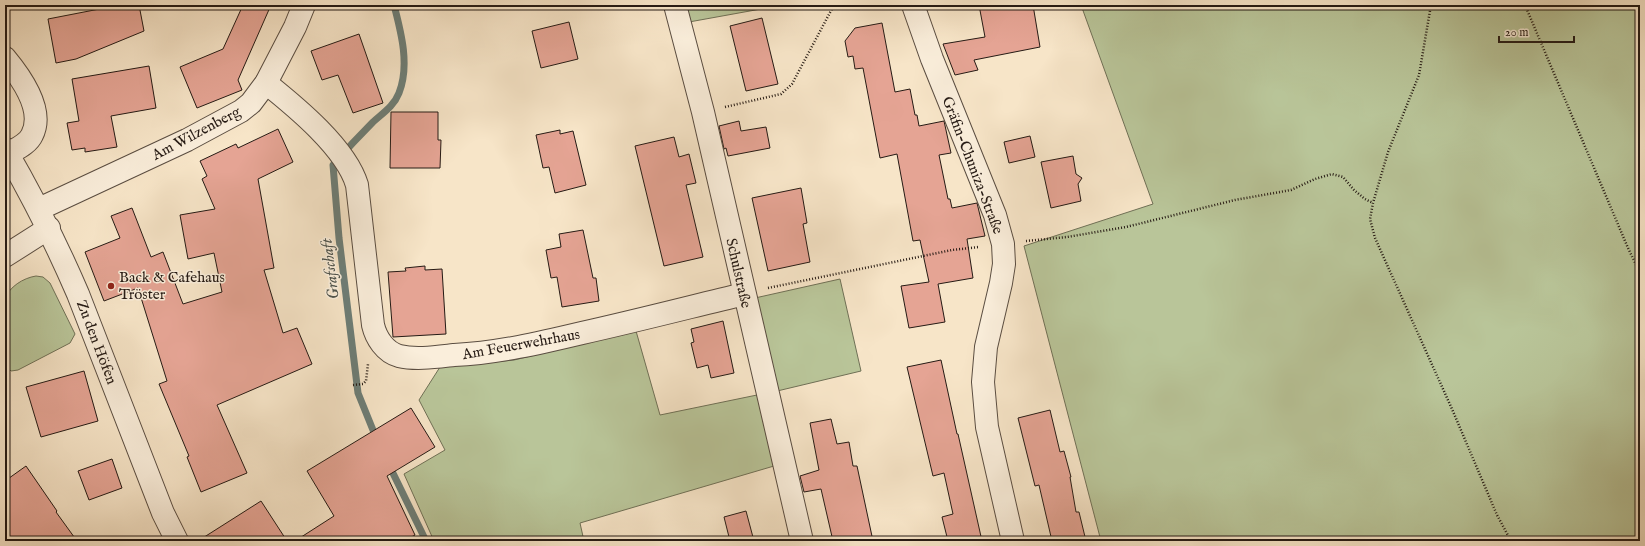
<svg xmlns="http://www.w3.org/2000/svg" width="1645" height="546" viewBox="0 0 1645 546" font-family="'IM FELL English',serif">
  <rect width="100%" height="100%" fill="#f7e5c8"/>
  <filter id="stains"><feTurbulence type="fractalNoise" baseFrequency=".005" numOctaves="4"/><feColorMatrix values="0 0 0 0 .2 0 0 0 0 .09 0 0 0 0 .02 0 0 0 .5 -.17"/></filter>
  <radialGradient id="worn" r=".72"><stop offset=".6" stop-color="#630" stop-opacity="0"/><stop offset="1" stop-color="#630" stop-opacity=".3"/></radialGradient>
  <!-- green -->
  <g fill="#b9c599" stroke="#6f7056">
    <path d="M684,5H783L689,22Z"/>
    <path d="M1081,5H1640V541H1101L1024,246L1153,204Z"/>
    <path d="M36,276L43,277L50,283L75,334L70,343L18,370L11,371L5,365V299C9,287 23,278 36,276Z"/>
    <path d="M840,279L861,371L773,392L755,298Z"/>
    <path d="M636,331L660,415L757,395L774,466L580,523L584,541H434L404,474L445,450L419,400L440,367L514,360Z"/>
  </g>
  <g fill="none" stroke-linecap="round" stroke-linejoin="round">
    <!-- stream -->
    <g stroke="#6d7d76" stroke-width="7">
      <path d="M377,440L358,393L339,238L333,165C346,150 359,136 373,122C383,113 394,106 399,93C410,65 401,32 394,5"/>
      <path d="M389,465L426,541"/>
    </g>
  </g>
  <!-- building -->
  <g fill="#e5a494" stroke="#251a14">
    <path d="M120,5H139L144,31L76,59L56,63L48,19Z"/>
    <path d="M243,5H271L238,80L242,90L197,108L180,67L223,49Z"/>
    <path d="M979,5H1033L1040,47L974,60L978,70L955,75L943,44L985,37Z"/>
    <path d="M762,18L778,84L746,91L730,26Z"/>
    <path d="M569,22L578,59L541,68L532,31Z"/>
    <path d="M882,23L895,92L910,89L915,115H917L919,126L944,121L951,153L939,155L948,199H950L952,208L977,203L985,236L967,239L973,278L938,284L945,322L909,328L901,286L929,282L920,240L913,241L897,154L880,158L863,68L855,69L853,56L848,57L845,41L855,28Z"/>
    <path d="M359,34L383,103L353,113L338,75L322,80L311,51Z"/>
    <path d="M149,66L156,108L111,116L117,147L85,152V148L72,150L67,123L79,121L72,79Z"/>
    <path d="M391,112H438V140H441L440,168H390Z"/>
    <path d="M739,121L741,131L766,127L770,148L728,156L726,148L724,149L719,126Z"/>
    <path d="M278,129L293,162L258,179L274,268L264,270L283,333L297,328L312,364L217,405L247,473L201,492L187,457L189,456L159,384L167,381L138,288L104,301L85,252L120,238L111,216L132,208L151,257L163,252L183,304L222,292L214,253L188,259L180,215L215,209L202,179L207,176L200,161L236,144L238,148Z"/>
    <path d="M560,130V134L573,131L586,185L555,193L549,167L543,168L536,135Z"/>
    <path d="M1030,136L1035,157L1009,163L1004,142Z"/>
    <path d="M674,137L679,157L689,154L696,183L686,185L703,257L664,266L635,146Z"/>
    <path d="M1073,156L1076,174L1082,178L1078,184L1081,201L1051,208L1041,162Z"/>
    <path d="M801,188L807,223L803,224L810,262L768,271L752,198Z"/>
    <path d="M583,230L593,278H596L599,301L562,307L557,277L551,278L546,250L561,247L559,234Z"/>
    <path d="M425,266V270L442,269L446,334L393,337L388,272L406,271L405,268Z"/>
    <path d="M723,321L734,373L711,378L708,365L697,368L691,343L694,342L691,329Z"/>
    <path d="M941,360L957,434H958L982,541H948L942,517L953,514L944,473L933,476L907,367Z"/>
    <path d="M84,371L98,421L41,437L26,387Z"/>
    <path d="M411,408L435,447L387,476L415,535L404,541H295L334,516L307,471Z"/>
    <path d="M1050,410L1060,452L1064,451L1071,477H1070L1076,512H1079L1086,541H1052L1039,485L1035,486L1018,418Z"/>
    <path d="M831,419L837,444L849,442L853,466H857L873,541H833L821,489L804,492L800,476L819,470L810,423Z"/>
    <path d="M112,459L122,488L89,500L78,471Z"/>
    <path d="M26,466L57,511L56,512L77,541H5V481Z"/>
    <path d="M261,501L287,541H198Z"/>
    <path d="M746,511L754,541H730L724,517Z"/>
  </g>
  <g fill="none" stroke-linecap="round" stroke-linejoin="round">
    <!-- minor casing -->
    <g stroke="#5a4d41" stroke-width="24">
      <g id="minor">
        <path d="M675,5L703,112L802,541"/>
        <path d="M913,5L932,59L995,215L1003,244L1004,264L1001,283L986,347L983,382L987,427L1013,541"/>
        <path d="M5,58C20,76 45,110 32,135C28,144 16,149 8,154"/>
        <path d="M266,83C296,107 346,148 357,185L373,325C376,338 385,352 399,356C416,360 436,357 454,355C497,353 540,343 582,333C636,321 690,307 744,294"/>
        <path d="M5,149C33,197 56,243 78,294L163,513L177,541"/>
        <path d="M39,209L187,140L241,111L251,103L266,83L295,27L304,5"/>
        <path d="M5,256L49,228"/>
      </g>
    </g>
    <!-- path -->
    <g stroke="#251a14" stroke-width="2.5" stroke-dasharray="1 2" stroke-linecap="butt">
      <path d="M1431,5L1419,75L1388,152L1373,203L1370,219L1375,238L1452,409L1497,515L1511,541"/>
      <path d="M1525,5L1628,248L1640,273"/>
      <path d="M725,107L781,94L792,84L834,5"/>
      <path d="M1026,241L1067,237L1126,227L1235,200L1291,190L1315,179L1332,174L1343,177L1354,190L1365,199L1373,203"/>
      <path d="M768,288L952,250L979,247"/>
      <path d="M353,385L363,384L366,381L368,364"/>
    </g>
    <!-- minor -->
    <use href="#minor" stroke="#faeedb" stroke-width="22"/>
  </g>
  <!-- markers -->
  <circle fill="#8f2418" stroke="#faeedb" stroke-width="1.5" cx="111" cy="286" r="4"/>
  <g text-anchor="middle" stroke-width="3" stroke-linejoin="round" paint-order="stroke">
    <!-- street labels -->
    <g font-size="15" fill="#251a14" stroke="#faeedb">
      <text transform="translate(196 133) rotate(-28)" y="5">Am Wilzenberg</text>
      <text transform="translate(973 165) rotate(69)" y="5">Gräfin-Chuniza-Straße</text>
      <text transform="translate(739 273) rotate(77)" y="5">Schulstraße</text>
      <text transform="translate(97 342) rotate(69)" y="5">Zu den Höfen</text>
      <text transform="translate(521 344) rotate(-10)" y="5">Am Feuerwehrhaus</text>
    </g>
    <!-- poi labels -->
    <g font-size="15" fill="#251a14" stroke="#faeedb" text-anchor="start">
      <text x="119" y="282">Back &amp; Cafehaus<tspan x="119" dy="17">Tröster</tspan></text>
    </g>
    <!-- water labels -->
    <g font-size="16" font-style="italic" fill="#4f544d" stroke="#faeedb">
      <text transform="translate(329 269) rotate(-97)" y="6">Grafschaft</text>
    </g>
  </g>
  <!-- margin -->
  <rect width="1645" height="546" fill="none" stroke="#f7e5c8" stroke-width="20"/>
  <rect x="6" y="6" width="1633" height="534" fill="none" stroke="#251a14" stroke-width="2"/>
  <rect x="10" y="10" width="1625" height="526" fill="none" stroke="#251a14"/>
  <!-- scale -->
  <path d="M1499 36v6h75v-6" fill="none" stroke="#251a14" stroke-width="2"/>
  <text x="1505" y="36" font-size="12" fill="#251a14" stroke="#faeedb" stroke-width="3" paint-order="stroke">20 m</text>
  <rect width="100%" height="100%" filter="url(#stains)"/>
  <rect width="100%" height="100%" fill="url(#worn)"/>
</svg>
